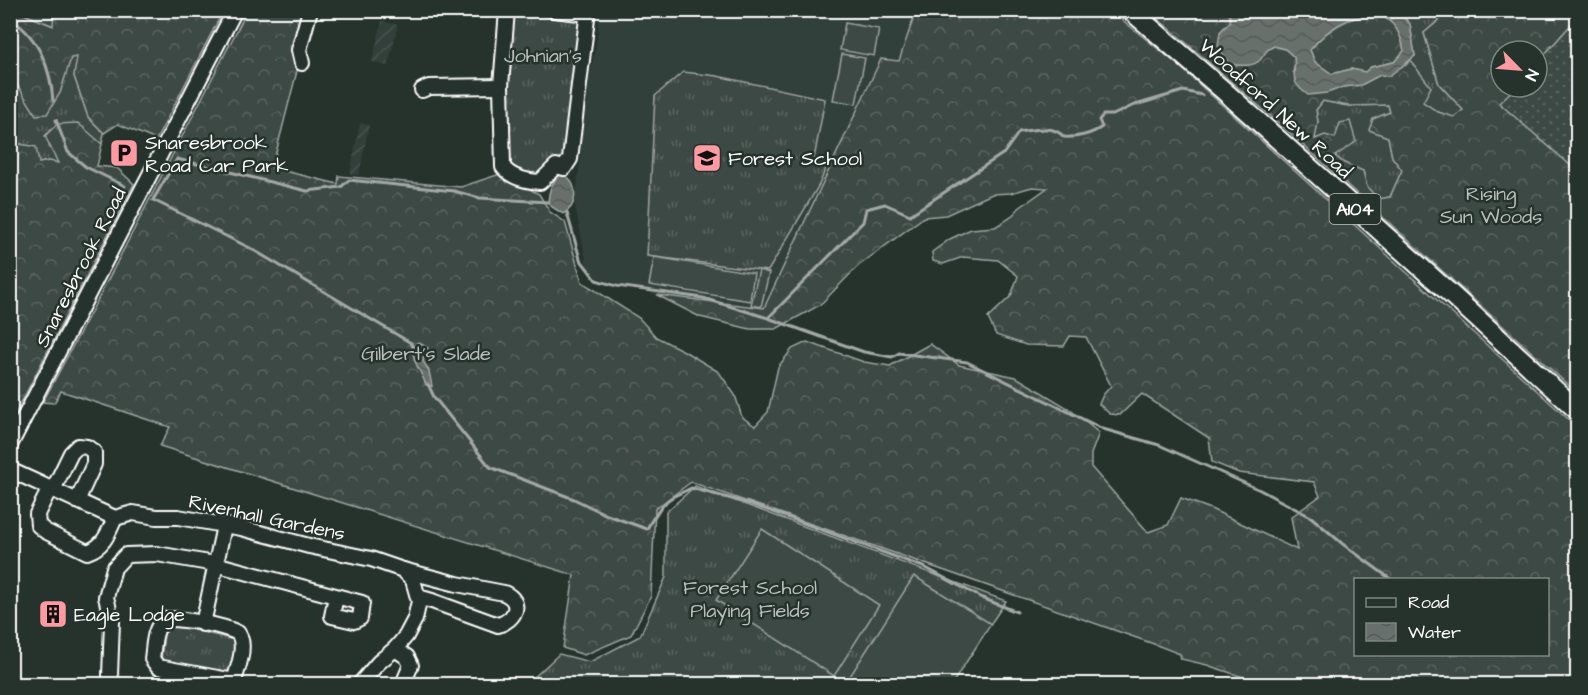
<svg xmlns="http://www.w3.org/2000/svg" width="1588" height="695" viewBox="0 0 1588 695" font-family="'Architects Daughter',sans-serif">
  <defs>
    <pattern id="industrial-furrows" width="10" height="10" patternUnits="userSpaceOnUse" patternTransform="scale(1.5)"><rect width="10" height="10" fill="#333f3a"/><path d="M-1 1l2-2M0 10L10 0M9 11l2-2" fill="none" stroke="#47524e"/></pattern>
    <pattern id="grass-tufts" width="24" height="20" patternUnits="userSpaceOnUse" patternTransform="scale(1.5)"><rect width="24" height="20" fill="#3e4944"/><path d="M3 7l-1-3M5 7V3M7 7l1-3M15 17l-1-3M17 17v-4M19 17l1-3" fill="none" stroke="#5b6460"/></pattern>
    <pattern id="forest-crowns" width="20" height="18" patternUnits="userSpaceOnUse" patternTransform="scale(1.5)"><rect width="20" height="18" fill="#3e4944"/><path d="M2 6a3 3 0 1 1 6 0M12 15a3 3 0 1 1 6 0" fill="none" stroke="#5b6460"/></pattern>
    <pattern id="garden-dots" width="8" height="8" patternUnits="userSpaceOnUse" patternTransform="scale(1.5)"><rect width="8" height="8" fill="#3e4944"/><path d="M2 2h.1M6 6h.1" fill="none" stroke="#5b6460" stroke-width="1.8" stroke-linecap="round"/></pattern>
    <pattern id="water-waves" width="16" height="10" patternUnits="userSpaceOnUse" patternTransform="scale(1.5)"><rect width="16" height="10" fill="#67706c"/><path d="M0 5q4-4 8 0t8 0" fill="none" stroke="#575a59"/></pattern>
  </defs>
  <rect width="100%" height="100%" fill="#26332d"/>
  <filter id="ink" filterUnits="userSpaceOnUse"><feTurbulence type="fractalNoise" baseFrequency=".0167" numOctaves="2"/><feDisplacementMap in="SourceGraphic" scale="12" xChannelSelector="R" yChannelSelector="G"/><feConvolveMatrix kernelMatrix="1 2 1 2 8 2 1 2 1" color-interpolation-filters="sRGB"/></filter>
  <g filter="url(#ink)">
    <!-- built -->
    <path fill="#333f3a" d="M599,11H916L899,62L881,59L764,308L657,295L589,275L575,205L581,152V117L597,41Z"/>
    <!-- industrial -->
    <g fill="url(#industrial-furrows)">
      <path d="M382,21L398,25L388,66L372,62Z"/>
      <path d="M360,123L369,125L359,175L350,174Z"/>
    </g>
    <!-- grass -->
    <g fill="url(#grass-tufts)" stroke="#9ea4a2" stroke-width="1.5">
      <path d="M554,10L588,14L570,159L540,182L506,171L507,11Z"/>
      <path d="M16,11H54V26Z"/>
      <path d="M1398,11H1450L1424,33L1439,84L1464,110L1454,118L1438,112L1423,102L1417,69L1410,60L1415,56L1410,24Z"/>
      <path d="M71,57H78L74,76L88,117L104,133L102,144L96,140L49,146L59,163L49,161L39,163L20,144L11,145L10,75L17,84L60,93Z"/>
      <path d="M683,72L717,76L825,99L814,159L828,163L819,185L768,271L647,256L655,96Z"/>
      <path d="M1323,101L1348,106L1388,105L1390,112L1373,119L1370,130L1388,137L1392,157L1402,170L1390,197L1378,200L1367,187L1363,171L1344,163L1335,156L1350,145L1336,138L1314,140L1318,122L1316,110Z"/>
      <path d="M695,486L1006,601L950,684H527L559,654L590,662L640,636L666,577V512Z"/>
      <path d="M173,625L235,640L239,646L230,675L168,665L161,660L164,634Z"/>
    </g>
    <!-- forest -->
    <g fill="url(#forest-crowns)" stroke="#9ea4a2" stroke-width="1.5" fill-rule="evenodd">
      <path d="M1216,10L1229,14L1230,17V22L1220,32L1259,60L1264,51L1274,46L1285,49L1294,57L1295,63L1293,72L1327,93L1343,87L1361,85L1380,75L1406,65L1410,60L1431,87L1423,102L1438,112L1454,117L1463,110L1439,84L1424,33L1450,11H1577V18L1537,63V51H1501V87H1516L1500,103L1577,171V393L1281,125L1168,27L1147,11ZM1323,101L1348,106L1388,105L1390,112L1373,119L1369,130L1388,137L1392,157L1402,170L1390,197L1378,199L1367,187L1363,171L1344,163L1335,156L1356,142L1350,121L1340,123L1335,138L1325,135L1315,139L1318,122L1316,110Z"/>
      <path d="M10,11H16L53,26L54,11H223L156,140L118,124L104,133L88,117L74,76L77,57L71,58L60,93L47,114L36,115L11,75Z"/>
      <path d="M247,11H304L298,67L272,168L338,184L339,176L461,187L500,174L539,194L550,212L565,222L582,282L639,318L656,337L684,351L719,372L735,395L742,417L755,426L768,412L778,367L792,349L807,342L864,362L890,366L930,344L959,365L1016,377L1068,408L1099,433L1091,454V467L1148,532L1168,525L1181,498L1211,509L1297,550L1291,517L1320,496L1314,482L1239,473L1212,462L1209,438L1142,394L1120,415L1110,414L1099,404L1103,395L1111,386L1086,337L1070,336L1064,346L1026,345L996,335L988,318L1011,296L1018,276L998,260L963,257L943,264L933,261L932,252L950,239L971,229L995,227L1010,218L1019,208L1047,188L1032,187L1011,193L992,194L946,215L924,217L857,267L820,305L776,329H750L700,317L657,295L764,308L881,59L899,61L916,11H915H1111L1178,65L1577,427V684H1264L1207,665L1181,659L1180,654L1154,644L691,482L655,509L651,596L631,635L584,655L563,648L574,575L160,446L170,427L61,391L54,403L43,402L98,299ZM1356,580H1548V654H1356Z"/>
      <path d="M1370,13C1392,16 1401,30 1404,51L1394,62L1371,67L1365,72L1351,69L1332,74L1315,62L1310,50C1320,37 1332,27 1348,20C1355,17 1363,18 1370,13Z"/>
      <path d="M78,123L102,144L97,166L117,168L134,184L11,422V145L20,144L36,147L39,163L49,161L58,163L45,136L57,124Z"/>
    </g>
    <!-- garden -->
    <path fill="url(#garden-dots)" stroke="#9ea4a2" stroke-width="1.5" d="M1577,18V171L1499,103L1516,87H1537V63Z"/>
    <!-- pitch -->
    <g fill="#3e4944" stroke="#9ea4a2" stroke-width="1.5">
      <path d="M845,23L879,29L874,56L840,50Z"/>
      <path d="M842,54L865,58L856,104L833,100Z"/>
      <path d="M654,257L754,273L750,301L649,285Z"/>
      <path d="M759,270L769,273L761,307L751,305Z"/>
      <path d="M762,529L879,605L834,676L716,600Z"/>
      <path d="M914,576L991,624L952,684H845Z"/>
    </g>
    <!-- water -->
    <g fill="url(#water-waves)" stroke="#a4a9a7" stroke-width="1.5" fill-rule="evenodd">
      <path d="M1216,11H1398L1410,24L1415,56L1389,76L1380,75L1361,85L1343,87L1327,93L1308,95C1287,80 1297,75 1294,57L1285,49L1274,46C1263,52 1267,52 1260,60C1252,68 1239,65 1229,64L1218,46L1220,32L1230,22V17L1229,14ZM1370,13C1392,16 1401,31 1404,51L1394,62L1371,67L1365,72L1351,69L1332,74L1315,62L1310,50C1320,37 1332,27 1348,20C1355,17 1363,18 1370,13Z"/>
      <path d="M560,175L567,176C578,187 578,206 563,214L552,207L548,202C549,191 551,183 560,175Z"/>
      <path d="M418,342L428,348L423,361L429,371L432,386L426,385C422,372 411,361 413,347Z"/>
    </g>
    <g fill="none" stroke-linecap="round" stroke-linejoin="round">
      <!-- stream -->
      <g stroke="#a4a9a7" stroke-width="3">
        <path d="M10,19C39,36 51,70 53,101"/>
        <path d="M56,120L68,152L86,167L125,186"/>
        <path d="M567,213L580,259L596,280L617,286L703,298L768,318L864,352L892,357L899,353L967,362L1103,429L1159,445L1260,490L1311,517L1344,545L1392,580"/>
        <path d="M769,317L863,222L866,209L885,204L910,215L1004,153L1019,132C1034,130 1053,124 1064,137C1077,138 1092,134 1102,127L1099,120L1103,115H1113L1132,106L1183,91L1202,95"/>
        <path d="M414,350L411,343L250,248L153,200L177,159L307,191L341,187L349,180L454,191L480,198L548,202"/>
        <path d="M428,384L434,397L490,467L574,499L607,515L647,529C651,520 661,507 668,500C674,495 684,492 691,488L751,504L926,568L982,598L1017,612"/>
      </g>
      <!-- minor casing -->
      <g stroke="#fff" stroke-width="18">
        <g id="minor">
          <path d="M507,10L501,86L503,167C511,178 527,181 540,182L556,166L564,168L570,159L588,10"/>
          <path d="M554,10L588,14"/>
          <path d="M302,63L299,50L310,10"/>
          <path d="M422,90L429,87L501,86"/>
          <path d="M10,445L235,10"/>
          <path d="M10,470L115,518L133,513L156,517H178L241,528L309,546L371,559L403,570L413,580L419,601L415,619L406,636L395,649L379,662L360,684"/>
          <path d="M50,488L37,514L38,525L45,531L87,552C104,547 108,533 115,518"/>
          <path d="M53,490L71,453L78,446L87,447L94,452V464L77,501"/>
          <path d="M403,570L457,584L504,593C524,602 515,620 498,625L432,601L418,597"/>
          <path d="M165,619C183,618 222,625 238,633C247,646 238,667 234,681L158,667L152,659C154,646 153,628 165,619Z"/>
          <path d="M203,624L224,526"/>
          <path d="M395,649L407,657L411,665L403,684"/>
          <path d="M113,684L110,675L112,622L106,597L114,568L126,555L157,554L215,564L362,603L360,618L354,621L332,616L336,596"/>
        </g>
      </g>
      <!-- major casing -->
      <g stroke="#fff" stroke-width="22">
        <path id="major" d="M1130,10L1223,90L1454,297L1578,411"/>
      </g>
      <!-- minor -->
      <use href="#minor" stroke="#26332d" stroke-width="14"/>
      <!-- major -->
      <use href="#major" stroke="#26332d" stroke-width="18"/>
    </g>
  </g>
  <!-- icons -->
  <defs>
    <g id="parking-square" transform="scale(1.5)"><rect x="-9" y="-9" width="18" height="18" rx="4" fill="#ff9aa2" stroke="#26332d"/><path d="M-3.5-5.5H1a3.5 3.5 0 0 1 0 7H-1V5.5H-3.5ZM-1-3.4V-.6H.8a1.4 1.4 0 0 0 0-2.8Z" fill="#111"/></g>
    <g id="school-square" transform="scale(1.5)"><rect x="-9" y="-9" width="18" height="18" rx="4" fill="#ff9aa2" stroke="#26332d"/><path d="M0-5L7-2L0 1L-7-2ZM-4 1L0 2.5L4 1V4Q0 6-4 4Z" fill="#111"/></g>
    <g id="building-square" transform="scale(1.5)"><rect x="-9" y="-9" width="18" height="18" rx="4" fill="#ff9aa2" stroke="#26332d"/><path d="M-4-6H4V6H1V3H-1V6H-4ZM-2.5-4.3h1.7v1.8h-1.7ZM.8-4.3h1.7v1.8H.8ZM-2.5-1h1.7V.8h-1.7ZM.8-1h1.7V.8H.8Z" fill="#111"/></g>
  </defs>
  <g fill-rule="evenodd">
    <use href="#parking-square" x="124" y="153"/>
    <use href="#school-square" x="707" y="158"/>
    <use href="#building-square" x="53" y="614"/>
  </g>
  <g text-anchor="middle" stroke-width="5" stroke-linejoin="round" paint-order="stroke">
    <!-- shield labels -->
    <rect fill="#26332d" stroke="#bec2c0" stroke-width="1.5" x="1329.5" y="194" width="51" height="30" rx="4.5"/>
    <g font-size="18" font-weight="bold" fill="#fff">
      <text x="1355" y="215">A104</text>
    </g>
    <!-- park labels -->
    <g font-size="20" fill="#bbbfbe" stroke="#26332d">
      <text x="543" y="62">Johnian's</text>
      <text x="1491" y="200">Rising<tspan x="1491" dy="23">Sun Woods</tspan></text>
      <text x="426" y="360">Gilbert's Slade</text>
      <text x="750" y="594">Forest School<tspan x="750" dy="23">Playing Fields</tspan></text>
    </g>
    <!-- street labels -->
    <g font-size="20" fill="#fff" stroke="#26332d">
      <text transform="translate(1276 108) rotate(42)" y="7">Woodford New Road</text>
      <text transform="translate(80 267) rotate(-63)" y="7">Snaresbrook Road</text>
      <text transform="translate(267 517) rotate(12)" y="7">Rivenhall Gardens</text>
    </g>
    <!-- poi labels -->
    <g font-size="20" fill="#fff" stroke="#26332d" text-anchor="start">
      <text x="145" y="149">Snaresbrook<tspan x="145" dy="23">Road Car Park</tspan></text>
      <text x="728" y="165">Forest School</text>
      <text x="74" y="621">Eagle Lodge</text>
    </g>
  </g>
  <!-- margin -->
  <rect width="1588" height="695" fill="none" stroke="#26332d" stroke-width="36"/>
  <rect x="18" y="18" width="1552" height="659" fill="none" stroke="#fff" stroke-width="2" filter="url(#ink)"/>
  <!-- legend -->
  <rect x="1354" y="578" width="195" height="78" fill="#26332d" stroke="#7d8581" stroke-width="1.5"/>
  <rect x="1366" y="598" width="30" height="9" fill="#26332d" stroke="#7d8581" stroke-width="1.5"/>
  <text x="1408" y="608" font-size="18" fill="#ffffff">Road</text>
  <rect x="1366" y="623" width="30" height="18" fill="url(#water-waves)" stroke="#7d8581" stroke-width="1.5"/>
  <text x="1408" y="638" font-size="18" fill="#ffffff">Water</text>
  <!-- north arrow -->
  <g transform="translate(1519 69) rotate(115)"><circle r="28" fill="#26332d" stroke="#7d8581" stroke-width="1.5"/>
  <path d="M0-4.5L10 22L0 15L-10 22Z" fill="#ff9aa2"/>
  <text y="-9" font-size="16" font-weight="bold" text-anchor="middle" fill="#ffffff">N</text>
  </g>
</svg>
